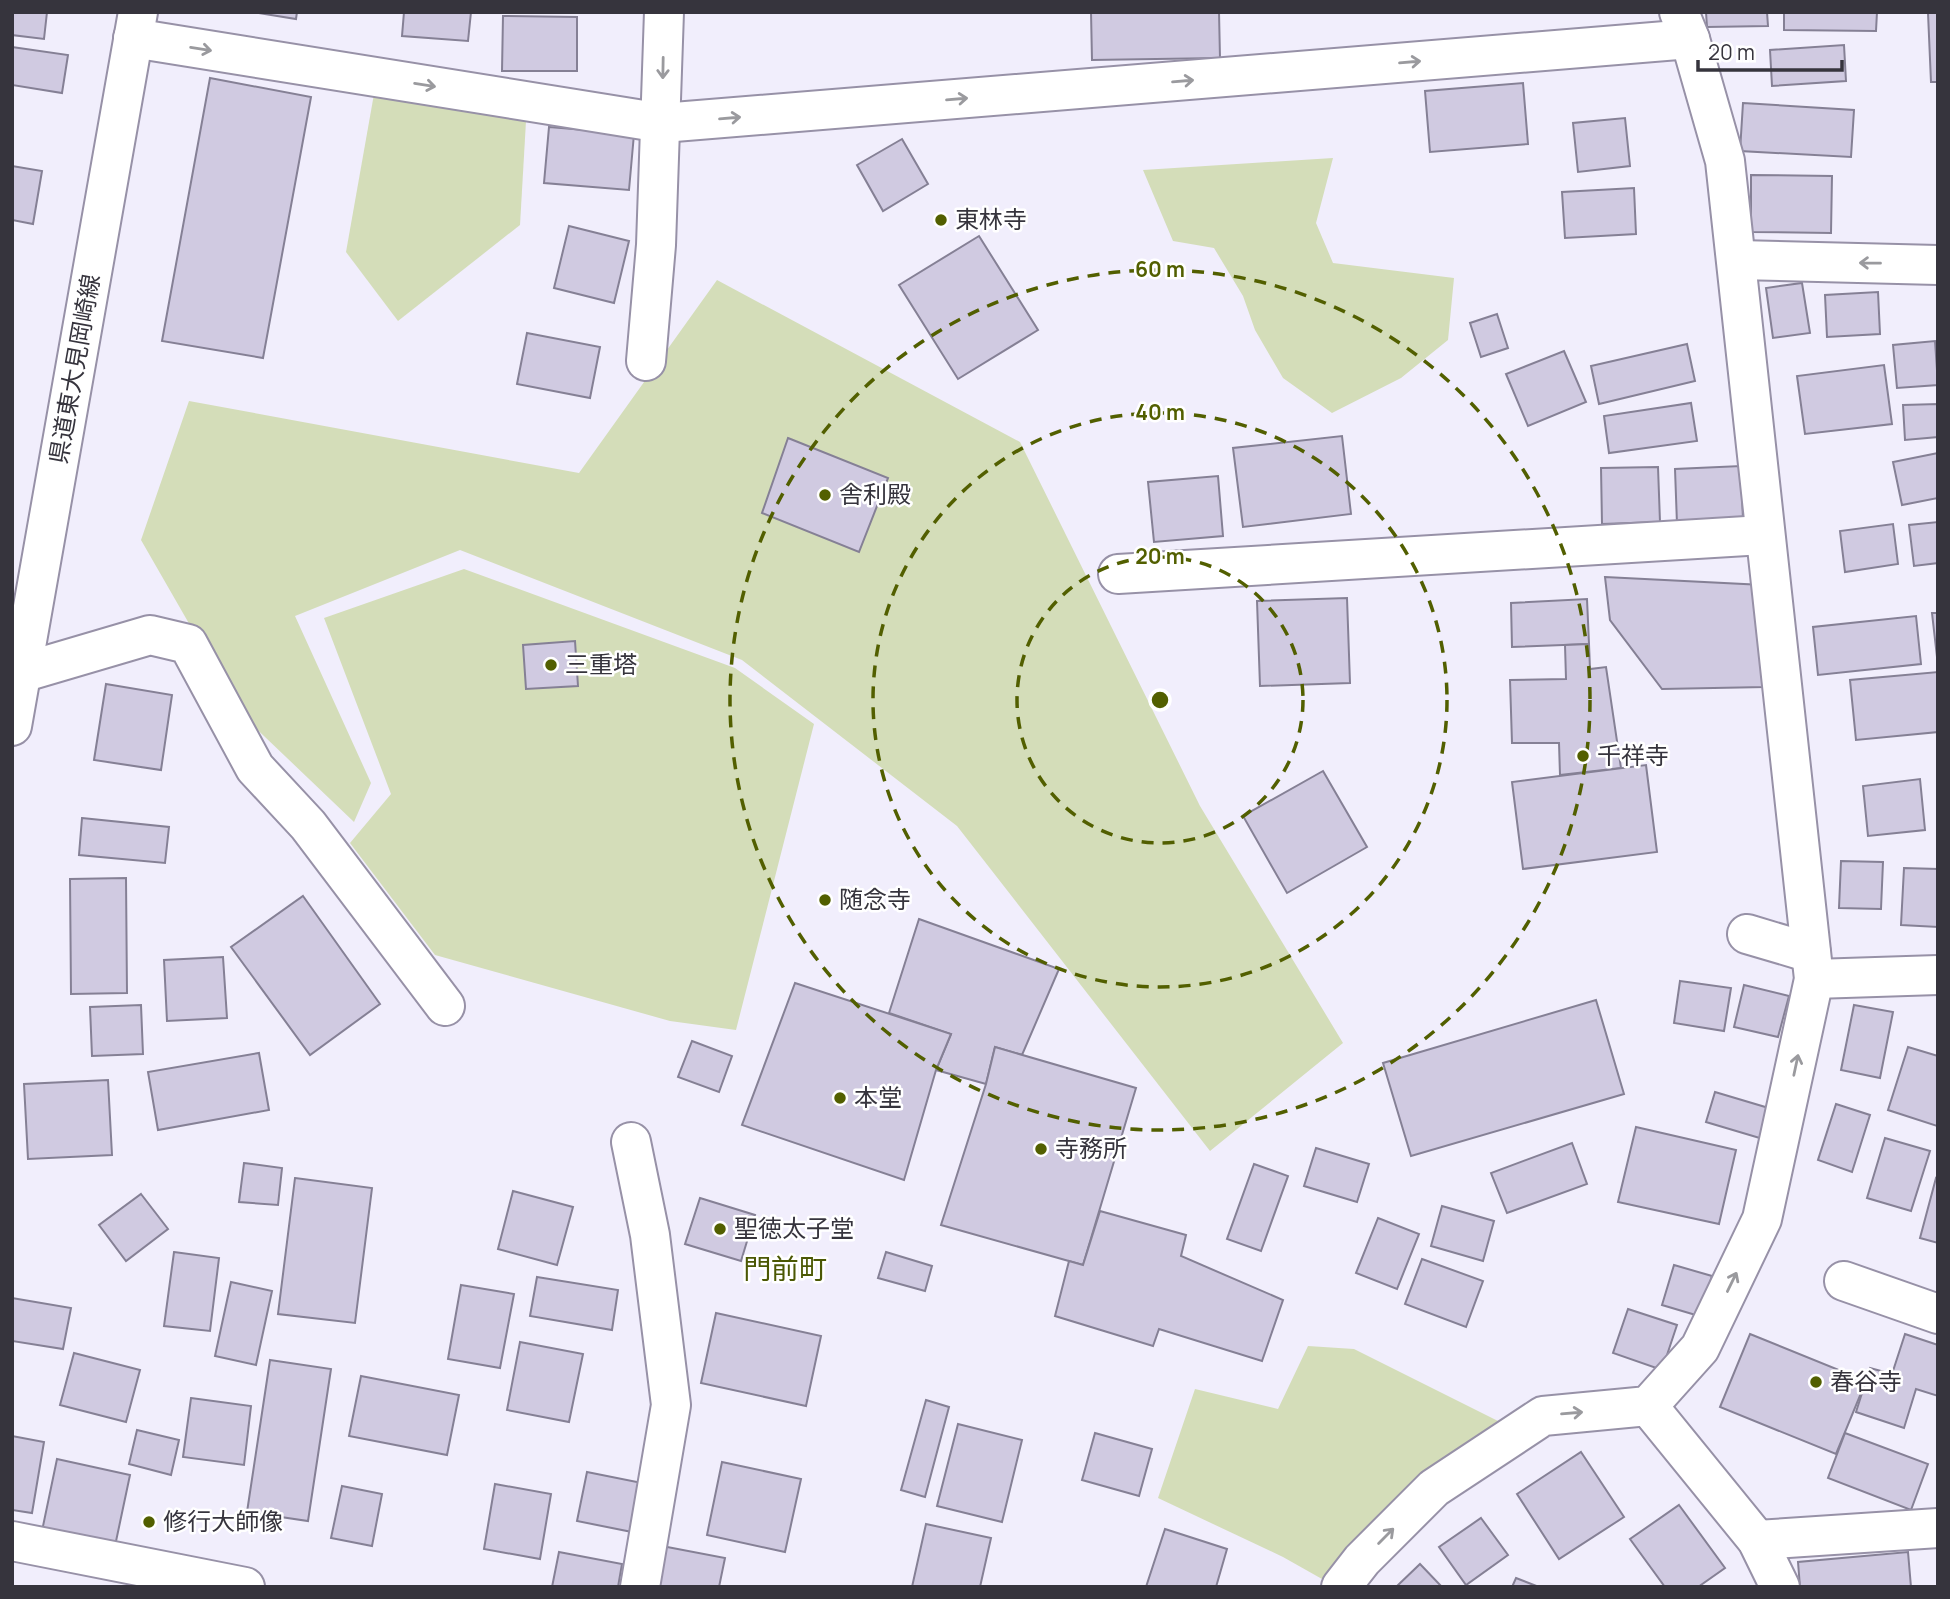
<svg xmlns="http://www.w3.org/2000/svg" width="1950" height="1599" viewBox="0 0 1950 1599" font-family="Manrope,'Noto Sans JP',sans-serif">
  <rect width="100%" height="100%" fill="#f1eefc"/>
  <!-- green -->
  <g fill="#d4ddb9">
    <path d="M374,94L526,121L520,225L398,321L346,252Z"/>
    <path d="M1333,158L1316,223L1333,263L1454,278L1448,340L1401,378L1332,413L1283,378L1255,330L1243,296L1214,248L1173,241L1143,170Z"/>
    <path d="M717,280L1020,442L1200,806L1343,1043L1210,1151L957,826L742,660L460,550L295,616L371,783L354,822L241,714L141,540L189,401L579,473Z"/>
    <path d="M464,569L735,668L814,724L736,1030L670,1021L435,955L350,843L391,794L324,618Z"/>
    <path d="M1308,1346L1354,1349L1498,1421L1436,1464L1383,1513L1322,1579L1283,1557L1158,1498L1195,1389L1278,1409Z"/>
  </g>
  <!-- building -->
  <g fill="#d0cae1" stroke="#858095" stroke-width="2">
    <path d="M12,12H47L44,39L12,35Z"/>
    <path d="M252,12H297L296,19Z"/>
    <path d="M404,12H471L468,41L402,36Z"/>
    <path d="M1091,12H1219L1220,58L1092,60Z"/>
    <path d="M1706,12H1767L1768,26L1707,27Z"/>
    <path d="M1784,12H1877L1876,31L1784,30Z"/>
    <path d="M1928,13H1938V82H1931Z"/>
    <path d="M503,16L577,17V71H502Z"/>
    <path d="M1844,45L1846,81L1772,86L1770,50Z"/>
    <path d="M12,47L68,55L62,93L12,85Z"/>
    <path d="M210,78L311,97L263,358L162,341Z"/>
    <path d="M1523,83L1528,144L1430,152L1425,91Z"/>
    <path d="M1743,103L1854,110L1851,157L1740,151Z"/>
    <path d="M1625,118L1630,166L1578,172L1573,123Z"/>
    <path d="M549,127L634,134L629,190L544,183Z"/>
    <path d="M902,139L928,184L883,211L857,165Z"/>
    <path d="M12,166L42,171L33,224L12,220Z"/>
    <path d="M1751,175L1832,176L1831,233L1751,232Z"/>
    <path d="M1634,188L1636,234L1565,238L1562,192Z"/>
    <path d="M569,226L629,241L614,303L554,288Z"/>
    <path d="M979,236L1038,330L958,379L899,285Z"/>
    <path d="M1802,283L1810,333L1773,338L1766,288Z"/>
    <path d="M1878,292L1880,334L1827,337L1825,295Z"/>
    <path d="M1497,314L1508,348L1481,357L1470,323Z"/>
    <path d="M527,333L600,347L590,398L517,384Z"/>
    <path d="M1935,341L1938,385L1897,388L1893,345Z"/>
    <path d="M1687,344L1695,381L1599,404L1591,366Z"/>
    <path d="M1564,351L1586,402L1528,426L1506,374Z"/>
    <path d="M1884,365L1892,424L1805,434L1797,376Z"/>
    <path d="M1691,403L1697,441L1609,453L1604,416Z"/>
    <path d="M1938,404V437L1905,440L1903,405Z"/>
    <path d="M1342,436L1351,514L1243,527L1233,448Z"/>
    <path d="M788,438L888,478L859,552L762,513Z"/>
    <path d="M1938,453V498L1902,505L1893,462Z"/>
    <path d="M1741,466L1743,520L1677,524L1675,469Z"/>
    <path d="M1658,467L1660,522L1602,524L1601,468Z"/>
    <path d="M1218,476L1223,536L1154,542L1148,482Z"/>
    <path d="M1938,522V563L1914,566L1909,525Z"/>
    <path d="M1893,524L1898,564L1845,572L1840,531Z"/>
    <path d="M1605,577L1763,585L1765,687L1662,689L1610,620Z"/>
    <path d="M1347,598L1350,683L1260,686L1257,601Z"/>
    <path d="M1587,599L1589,644L1512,647L1511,603Z"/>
    <path d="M1932,613H1938V657H1937Z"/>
    <path d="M1916,616L1921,664L1818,675L1813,627Z"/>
    <path d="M575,641L578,686L526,689L523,645Z"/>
    <path d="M1589,644L1590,669L1606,667L1621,768L1560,775L1559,743H1512L1510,680L1566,679L1565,645Z"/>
    <path d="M1938,672V732L1856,740L1850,680Z"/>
    <path d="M106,684L172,695L161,770L94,760Z"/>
    <path d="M1646,765L1657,852L1523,869L1512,782Z"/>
    <path d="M1323,771L1367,847L1287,893L1243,816Z"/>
    <path d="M1920,779L1925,830L1868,836L1863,786Z"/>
    <path d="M82,818L169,827L165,863L79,855Z"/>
    <path d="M1841,861L1883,862L1881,909L1839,908Z"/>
    <path d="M1904,868L1938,869V927L1901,925Z"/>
    <path d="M126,878L127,993L71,994L70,879Z"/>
    <path d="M303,896L380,1004L310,1055L231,947Z"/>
    <path d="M919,919L1059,969L1022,1055L995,1047L986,1084L936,1070L951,1034L889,1013Z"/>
    <path d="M223,957L227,1018L167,1021L164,960Z"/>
    <path d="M1680,981L1731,988L1724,1031L1674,1023Z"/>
    <path d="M795,983L951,1034L936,1070L904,1180L742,1125Z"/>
    <path d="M1744,985L1789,996L1778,1037L1734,1027Z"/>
    <path d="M1596,1000L1624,1094L1411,1156L1383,1063Z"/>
    <path d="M141,1005L143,1054L92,1056L90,1007Z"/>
    <path d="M1854,1005L1893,1012L1880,1078L1841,1070Z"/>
    <path d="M692,1041L732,1056L719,1092L678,1077Z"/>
    <path d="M995,1047L1136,1088L1083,1265L941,1225L986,1084Z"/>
    <path d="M1908,1047L1938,1056L1937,1126L1888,1110Z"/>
    <path d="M259,1053L269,1110L158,1130L148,1072Z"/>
    <path d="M108,1080L112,1155L28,1159L24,1084Z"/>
    <path d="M1715,1092L1772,1109L1763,1139L1706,1122Z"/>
    <path d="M1836,1104L1870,1115L1852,1172L1818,1160Z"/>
    <path d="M1636,1127L1736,1150L1719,1224L1618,1202Z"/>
    <path d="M1885,1138L1930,1151L1911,1211L1867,1198Z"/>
    <path d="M1572,1143L1587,1184L1507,1213L1491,1173Z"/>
    <path d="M1316,1148L1369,1164L1357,1202L1304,1186Z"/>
    <path d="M244,1163L282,1168L278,1205L239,1202Z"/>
    <path d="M1254,1164L1288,1176L1261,1251L1227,1239Z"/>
    <path d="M295,1178L372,1188L355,1323L278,1314Z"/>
    <path d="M1936,1178L1938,1179V1243L1920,1238Z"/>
    <path d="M513,1191L573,1207L557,1265L498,1249Z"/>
    <path d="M141,1194L168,1229L126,1261L99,1225Z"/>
    <path d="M700,1198L755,1215L741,1261L685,1244Z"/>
    <path d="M1442,1206L1494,1221L1483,1261L1431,1246Z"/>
    <path d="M1100,1211L1186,1235L1181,1256L1283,1300L1262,1361L1159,1329L1153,1346L1055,1316L1069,1261L1083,1265Z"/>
    <path d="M1378,1218L1419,1234L1397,1289L1356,1273Z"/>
    <path d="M174,1252L219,1258L210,1331L164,1326Z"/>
    <path d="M886,1252L932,1266L925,1291L878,1278Z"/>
    <path d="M1422,1259L1483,1281L1466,1327L1405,1304Z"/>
    <path d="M1674,1265L1712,1276L1699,1316L1662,1305Z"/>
    <path d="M537,1277L618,1290L612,1330L530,1316Z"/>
    <path d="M231,1282L272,1291L256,1365L215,1356Z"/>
    <path d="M461,1285L514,1294L500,1368L448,1359Z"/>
    <path d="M12,1298L71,1308L63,1349L12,1341Z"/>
    <path d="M1628,1309L1677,1325L1662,1370L1613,1353Z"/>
    <path d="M716,1313L821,1336L806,1406L701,1383Z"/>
    <path d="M1750,1334L1866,1381L1836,1454L1720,1407Z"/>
    <path d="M1905,1334L1938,1345V1396L1916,1389L1904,1428L1856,1412L1870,1368L1892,1374Z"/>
    <path d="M520,1342L583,1354L569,1422L507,1410Z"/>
    <path d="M74,1353L140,1370L126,1422L60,1405Z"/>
    <path d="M270,1360L331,1369L308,1521L247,1512Z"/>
    <path d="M361,1376L459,1395L447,1455L349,1436Z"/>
    <path d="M191,1398L251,1406L244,1465L183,1457Z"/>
    <path d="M926,1400L949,1407L925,1497L901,1490Z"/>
    <path d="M958,1424L1022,1440L1002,1522L937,1506Z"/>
    <path d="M137,1430L179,1440L171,1475L129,1464Z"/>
    <path d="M1095,1433L1152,1449L1139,1496L1082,1480Z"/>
    <path d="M1845,1433L1928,1464L1911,1510L1828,1478Z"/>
    <path d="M12,1436L44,1442L32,1513L12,1510Z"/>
    <path d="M1581,1452L1624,1517L1559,1559L1517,1494Z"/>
    <path d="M57,1459L130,1475L115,1546L42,1531Z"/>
    <path d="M722,1462L801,1479L785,1552L707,1535Z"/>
    <path d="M587,1472L647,1484L637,1533L577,1521Z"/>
    <path d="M495,1484L551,1494L540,1559L484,1549Z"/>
    <path d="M342,1486L382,1494L372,1546L331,1538Z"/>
    <path d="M1679,1505L1725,1568L1698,1587H1665L1630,1539Z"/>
    <path d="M1481,1518L1508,1555L1466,1585L1439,1547Z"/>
    <path d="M926,1524L991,1538L980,1587H912Z"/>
    <path d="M1165,1529L1227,1549L1216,1587H1146Z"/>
    <path d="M662,1546L725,1558L719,1587H654Z"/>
    <path d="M559,1552L622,1564L618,1587H552Z"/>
    <path d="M1908,1552L1911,1587H1800L1798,1562Z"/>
    <path d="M1420,1564L1442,1587H1396Z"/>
    <path d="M1516,1578L1539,1587H1512Z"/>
  </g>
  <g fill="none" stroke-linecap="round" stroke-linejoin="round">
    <!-- minor casing -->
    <g stroke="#9791a7" stroke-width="42">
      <g id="minor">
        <path d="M133,38L662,123L1690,39"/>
        <path d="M1738,260L1938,265"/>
        <path d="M646,361L656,245L664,12"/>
        <path d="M1118,574L1763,535"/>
        <path d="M12,671L21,673L150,635L188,644L255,768L308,825L445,1006"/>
        <path d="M1747,934L1811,953"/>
        <path d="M1814,979L1938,975"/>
        <path d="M631,1142L650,1235L671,1405L640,1587"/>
        <path d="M1844,1281L1938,1314"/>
        <path d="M1648,1406L1757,1540L1780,1587"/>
        <path d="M1757,1540L1938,1528"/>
        <path d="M12,1541L245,1587"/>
        <path d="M1341,1587L1362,1560L1434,1488L1543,1416L1648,1406L1700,1348L1762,1219L1814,979L1725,161L1690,39L1679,12"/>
      </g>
    </g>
    <!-- major casing -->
    <g stroke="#9791a7" stroke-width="42">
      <path id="major" d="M12,726L138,12"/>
    </g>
    <!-- minor -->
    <use href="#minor" stroke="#fff" stroke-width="38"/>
    <!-- major -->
    <use href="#major" stroke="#fff" stroke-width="38"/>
  </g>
  <!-- one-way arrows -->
  <defs><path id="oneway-shaft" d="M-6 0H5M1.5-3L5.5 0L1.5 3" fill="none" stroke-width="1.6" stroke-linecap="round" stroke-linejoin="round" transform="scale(1.75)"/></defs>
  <g stroke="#9a9a9e">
    <use href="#oneway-shaft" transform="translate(201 49) rotate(9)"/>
    <use href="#oneway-shaft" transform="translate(1410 62) rotate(-5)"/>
    <use href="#oneway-shaft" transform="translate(663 68) rotate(91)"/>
    <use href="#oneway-shaft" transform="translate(1183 81) rotate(-5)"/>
    <use href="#oneway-shaft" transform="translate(425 85) rotate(9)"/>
    <use href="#oneway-shaft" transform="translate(957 99) rotate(-5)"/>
    <use href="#oneway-shaft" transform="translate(730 118) rotate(-5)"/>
    <use href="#oneway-shaft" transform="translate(1870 263) rotate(-179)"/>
    <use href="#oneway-shaft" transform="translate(1796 1065) rotate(-78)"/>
    <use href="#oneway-shaft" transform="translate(1732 1282) rotate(-64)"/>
    <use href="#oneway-shaft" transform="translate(1572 1413) rotate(-5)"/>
    <use href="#oneway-shaft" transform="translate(1386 1536) rotate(-45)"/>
  </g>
  <!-- distance rings -->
  <g fill="none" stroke="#525f00" stroke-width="3.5" stroke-dasharray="12 9">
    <circle cx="1160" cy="700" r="143"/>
    <circle cx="1160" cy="700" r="287"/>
    <circle cx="1160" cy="700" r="430"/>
  </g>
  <!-- markers -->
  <g fill="#525f00" stroke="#fff" stroke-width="2.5">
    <circle cx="941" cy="220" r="7"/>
    <circle cx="825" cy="495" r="7"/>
    <circle cx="551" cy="665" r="7"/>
    <circle cx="1583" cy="756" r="7"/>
    <circle cx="825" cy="900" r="7"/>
    <circle cx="840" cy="1098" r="7"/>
    <circle cx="1041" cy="1149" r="7"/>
    <circle cx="720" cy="1229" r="7"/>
    <circle cx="1816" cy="1382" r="7"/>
    <circle cx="149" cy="1522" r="7"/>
  </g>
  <g text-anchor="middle" stroke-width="5" stroke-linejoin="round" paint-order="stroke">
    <!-- poi labels -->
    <g font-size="24" fill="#36343d" stroke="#fff" text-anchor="start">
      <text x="955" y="228">東林寺</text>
      <text x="839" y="503">舎利殿</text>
      <text x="565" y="673">三重塔</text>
      <text x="1597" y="764">千祥寺</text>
      <text x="839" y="908">随念寺</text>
      <text x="854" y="1106">本堂</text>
      <text x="1055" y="1157">寺務所</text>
      <text x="734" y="1237">聖徳太子堂</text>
      <text x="1830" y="1390">春谷寺</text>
      <text x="163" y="1530">修行大師像</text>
    </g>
    <!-- street labels -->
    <g font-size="24" fill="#36343d" stroke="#fff">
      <text transform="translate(75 369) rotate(-80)" y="8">県道東大見岡崎線</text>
    </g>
    <!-- quarter labels -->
    <g font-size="28" fill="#4b5804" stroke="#fff">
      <text x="785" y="1279">門前町</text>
    </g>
  </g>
  <circle cx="1160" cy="700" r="10" fill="#525f00" stroke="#fff" stroke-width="3.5"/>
  <g font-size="21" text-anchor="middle" font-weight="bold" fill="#525f00" stroke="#fff" stroke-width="5" stroke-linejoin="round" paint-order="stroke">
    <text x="1160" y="277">60 m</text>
    <text x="1160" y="420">40 m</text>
    <text x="1160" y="564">20 m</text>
  </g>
  <!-- border -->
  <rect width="1950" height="1599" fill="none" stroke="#36343d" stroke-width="28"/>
  <!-- scale -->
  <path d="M1698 60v10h144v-10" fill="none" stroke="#36343d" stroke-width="3.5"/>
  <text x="1708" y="60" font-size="21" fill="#36343d" stroke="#ffffff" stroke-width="5" paint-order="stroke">20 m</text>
</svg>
